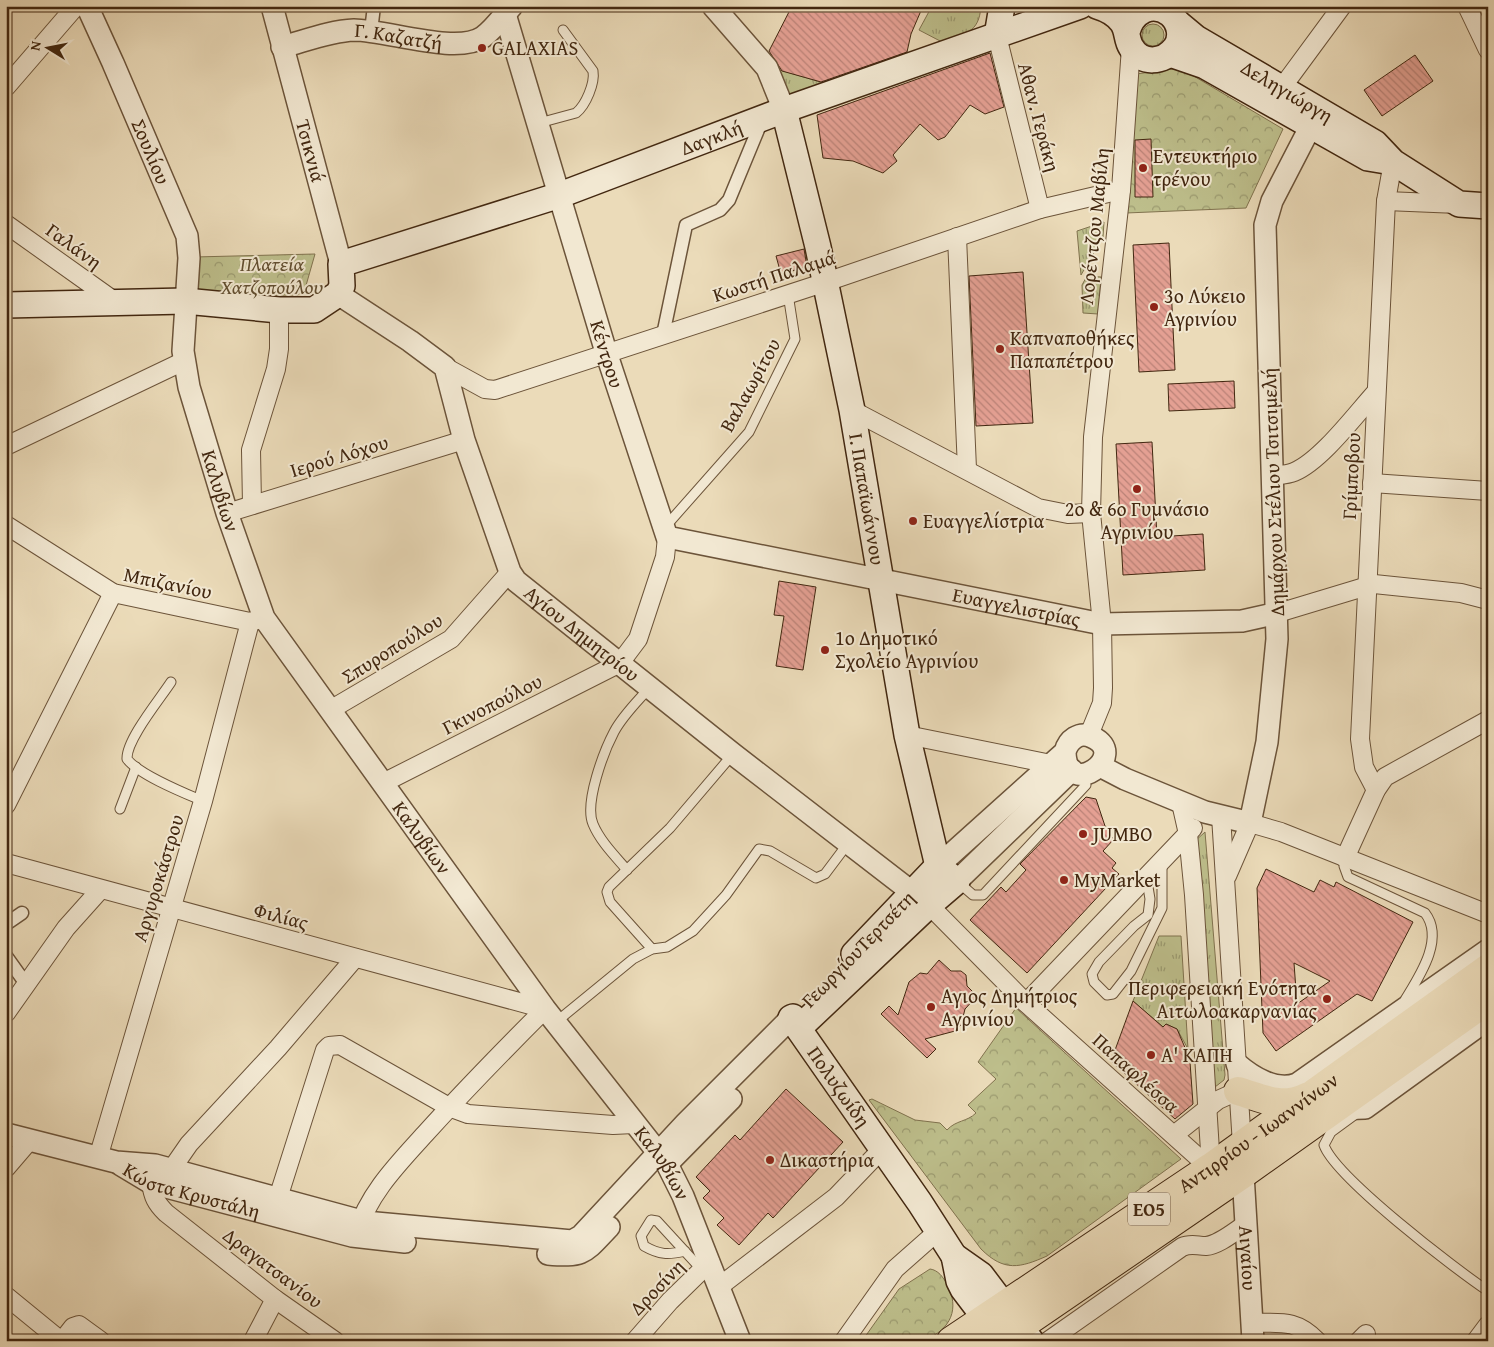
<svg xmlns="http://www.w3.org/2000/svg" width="1494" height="1347" viewBox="0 0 1494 1347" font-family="'Gentium Book Plus',serif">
  <defs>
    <pattern id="grass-tufts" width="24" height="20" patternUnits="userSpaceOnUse" patternTransform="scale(1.25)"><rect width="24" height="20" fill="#bdbe8b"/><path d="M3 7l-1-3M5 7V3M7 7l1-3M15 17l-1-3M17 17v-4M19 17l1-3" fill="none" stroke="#9b9a70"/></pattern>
    <pattern id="forest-crowns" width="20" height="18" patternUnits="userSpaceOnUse" patternTransform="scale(1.25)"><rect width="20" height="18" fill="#bdbe8b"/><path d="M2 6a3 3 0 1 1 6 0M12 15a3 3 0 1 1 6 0" fill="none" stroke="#9b9a70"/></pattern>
    <pattern id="building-back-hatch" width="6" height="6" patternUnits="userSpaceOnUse" patternTransform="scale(1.25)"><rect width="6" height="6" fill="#e4a093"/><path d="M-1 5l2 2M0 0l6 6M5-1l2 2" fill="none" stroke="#ba8277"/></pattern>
  </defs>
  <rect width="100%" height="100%" fill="#ebdbb9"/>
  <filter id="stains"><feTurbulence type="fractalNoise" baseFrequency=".004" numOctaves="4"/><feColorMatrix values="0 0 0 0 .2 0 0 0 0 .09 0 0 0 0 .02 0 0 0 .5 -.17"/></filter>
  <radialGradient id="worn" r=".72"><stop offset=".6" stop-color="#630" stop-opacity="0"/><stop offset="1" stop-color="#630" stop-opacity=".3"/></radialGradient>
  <!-- grass -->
  <g fill="url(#grass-tufts)" stroke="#80724e">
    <path d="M932,6H981C979,34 965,33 942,42L919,30Z"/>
    <circle cx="1153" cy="35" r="11"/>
    <path d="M780,70L828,84L794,96L788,95Z"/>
    <path d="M1104,222L1103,237L1081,275L1077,231Z"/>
    <path d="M1087,276L1101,277L1098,314L1083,313L1082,285Z"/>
    <path d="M1205,832L1225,1075L1224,1080L1215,1087L1195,841Z"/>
    <path d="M1159,936H1181L1188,1049L1177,1029L1166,1024L1163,1027L1133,1001Z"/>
  </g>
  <!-- forest -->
  <g fill="url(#forest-crowns)" stroke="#80724e">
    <path d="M1173,69L1187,72L1283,129L1246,208L1126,213L1136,74Z"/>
    <path d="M315,254L305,289L298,295L195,296L194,257Z"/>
    <path d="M1016,1008L1181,1159L1047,1256C1020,1268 1004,1272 981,1249L869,1100L872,1099L915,1120L940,1123L947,1130C956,1120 967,1122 976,1113L968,1105L996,1079L978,1062Z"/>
    <path d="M930,1269C938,1270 943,1277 947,1284C960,1309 951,1329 925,1340C915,1344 875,1341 862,1341L899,1289Z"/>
  </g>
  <!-- building -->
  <g fill="url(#building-back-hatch)" stroke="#422710" fill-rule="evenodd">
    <path d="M792,6H923L911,34L907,52L821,82L782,71L769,51Z"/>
    <path d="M990,53L1004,107L985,114L970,105L945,137L938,140L920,124L893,155L897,161L883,173L853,161L823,158L817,115Z"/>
    <path d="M1415,55L1433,81L1382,116L1364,90Z"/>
    <path d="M1151,139L1153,197H1135V140Z"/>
    <path d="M1169,243L1175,370L1139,372L1133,245Z"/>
    <path d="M804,249L807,267L781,274L776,256Z"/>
    <path d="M1023,272L1033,423L976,426L969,276Z"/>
    <path d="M1234,381L1235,408L1169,411L1168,384Z"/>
    <path d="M1152,442L1157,537L1203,534L1205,570L1123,575L1116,444Z"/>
    <path d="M779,581L816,587L803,670L776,666L784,616L774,615Z"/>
    <path d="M1086,797L1096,799L1105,826L1110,830L1107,833L1114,839L1103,851L1116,863L1112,868L1119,874L1027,973L970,920L1001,887L1006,892L1026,870L1020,864Z"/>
    <path d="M1266,869L1314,892L1320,880L1334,887L1336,882L1413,922L1372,1001L1357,994L1276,1051L1263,1033L1257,888ZM1294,963L1330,981L1297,1004Z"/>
    <path d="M939,960L951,971H961L966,975L967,986L977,996L965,1009L961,1025L955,1031L925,1039L936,1049L927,1058L881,1014L889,1006L898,1015L909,982L920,973L927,974Z"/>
    <path d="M1133,1001L1163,1027L1166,1024L1177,1029L1186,1050L1189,1048L1193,1104L1175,1119L1111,1061Z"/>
    <path d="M786,1089L843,1142L773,1218L768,1213L739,1245L717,1225L724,1218L703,1198L710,1191L696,1177L735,1135L740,1140Z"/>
  </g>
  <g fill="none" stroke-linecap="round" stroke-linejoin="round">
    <!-- service casing -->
    <g stroke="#6c543a" stroke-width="11">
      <g id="service">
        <path d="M539,123L576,113C586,105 595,83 593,71L563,30"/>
        <path d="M665,527L749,432L795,339L788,294"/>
        <path d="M171,682C160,699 126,740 127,759C139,775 184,793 203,801"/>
        <path d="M120,809L136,767"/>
        <path d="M1345,858L1344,866L1348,877L1425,913C1445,939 1419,977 1405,1000"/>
        <path d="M627,870C615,856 600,841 593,824C584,803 604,751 614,732C623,715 638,701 650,687"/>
        <path d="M1146,875L1150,899L1148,915L1134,926L1099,962L1092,974L1094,982L1107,995L1113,994L1131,971L1162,908V861"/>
        <path d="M958,882L973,895H983L1086,785"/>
        <path d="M652,949L610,902L607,892L609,887L670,828L733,754"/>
        <path d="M556,1022L633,959L652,949L667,947L693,931L726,895L759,849L770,851L816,878L825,874L849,842"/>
        <path d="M1357,1113L1331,1132L1324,1145C1335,1177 1455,1269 1488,1291"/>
        <path d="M685,1251C668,1255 660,1255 644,1246L641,1236L651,1220L657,1221L702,1270"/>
      </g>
    </g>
    <!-- pedestrian casing -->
    <g stroke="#6c543a" stroke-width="15">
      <g id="pedestrian">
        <path d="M371,31L374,6"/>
        <path d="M663,335L686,225L720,210L729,200L762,120"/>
        <path d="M6,924L22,913"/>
        <path d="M6,956L26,984"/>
      </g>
    </g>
    <!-- minor casing -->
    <g stroke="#6c543a" stroke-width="20">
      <g id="minor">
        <path d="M1467,6L1488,50"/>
        <path d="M997,36L1040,209"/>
        <path d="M6,87L76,6"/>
        <path d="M1275,97L1342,6"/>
        <path d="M1386,201L1458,204"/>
        <path d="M6,224L117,303"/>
        <path d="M957,237L967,469"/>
        <path d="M445,367L485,389L495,390L826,282L1040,209L1121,190"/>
        <path d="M852,410L1038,508L1068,514L1091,513"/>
        <path d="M6,446L184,361"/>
        <path d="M1271,476C1278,475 1287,475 1294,472C1321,461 1356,414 1376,392"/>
        <path d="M1372,483L1488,491"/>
        <path d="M252,505L251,450L276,369L279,349V310"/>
        <path d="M227,513L464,440"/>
        <path d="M6,525L113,593L250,622"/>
        <path d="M1278,613L1374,584L1461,593L1488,600"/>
        <path d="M330,710L451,639L510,572"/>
        <path d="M907,735L1051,764"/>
        <path d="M1089,735L1102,703L1103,688L1102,624L1091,513L1093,437L1121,190L1131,47"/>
        <path d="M383,783L620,663L638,639L665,557L667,537"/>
        <path d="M1376,790L1364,767L1360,739L1386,201L1393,162"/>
        <path d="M1181,803L1188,834L1194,895L1211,1167"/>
        <path d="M6,805L113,593"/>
        <path d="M1221,816L1242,1145"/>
        <path d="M1345,858L1376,790L1385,777L1488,720"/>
        <path d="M6,863L545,1009C504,1050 464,1091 425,1134C397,1165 369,1193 356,1234"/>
        <path d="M1227,876L1250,823L1281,832L1488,914"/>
        <path d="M929,905L1026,1003L1210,1168"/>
        <path d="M1026,1003L1193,828"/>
        <path d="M6,1013L66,928L100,890"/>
        <path d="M1174,1135L1218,1100L1238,1091"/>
        <path d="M98,1158L203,801L250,622L264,618"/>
        <path d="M6,1168L30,1140"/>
        <path d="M171,1170L189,1144L278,1048L355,958"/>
        <path d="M151,1183C153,1197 156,1203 166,1213L275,1299L335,1341"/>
        <path d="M278,1198L325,1050L329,1046L340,1045L449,1107L468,1114L613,1125L634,1124"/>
        <path d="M720,1286L836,1197L882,1149"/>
        <path d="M6,1296L61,1341"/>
        <path d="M1252,1323C1281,1323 1296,1319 1317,1341"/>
        <path d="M62,1341L73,1327L79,1325L101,1341"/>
        <path d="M253,1341L275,1299"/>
        <path d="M635,1341L670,1301L710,1262"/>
        <path d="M844,1341L895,1269L938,1231"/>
        <path d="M1048,1341L1182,1247C1191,1243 1197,1246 1206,1246C1219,1245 1235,1231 1246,1224"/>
        <path d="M1359,1341L1366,1334"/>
        <path d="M1476,1341L1488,1325"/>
      </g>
    </g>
    <!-- tertiary casing -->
    <g stroke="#6c543a" stroke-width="24">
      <g id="tertiary">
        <path id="s1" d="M87,6L113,63L187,236L189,258L183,351L189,387L227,513L264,618L545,1009L667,1164L683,1196L740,1341"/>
        <path id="s2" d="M272,6L341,264"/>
        <path d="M713,6L767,68L784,110"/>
        <path id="s3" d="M505,14L606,352L667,537L1102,624L1242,621L1278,613"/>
        <path id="s4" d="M282,47C305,41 330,31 354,30C387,30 456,55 483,37C494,29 503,16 512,6"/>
        <path id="s5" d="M338,294L410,341L445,367L464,440L510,572L516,581L733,754L926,903"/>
        <path d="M1100,766L1125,779L1205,812L1250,823L1267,742L1277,639L1265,225L1272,201L1318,112"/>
        <path d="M938,866L1065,752C1068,740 1079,731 1092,737C1132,755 1066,802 1065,752"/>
        <path d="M957,881L1072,770"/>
        <path d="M1237,1064C1252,1077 1276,1092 1297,1084L1488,950"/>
        <path d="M1334,1109L1365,1108L1488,1019"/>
        <path d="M6,1134L116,1162L155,1165L365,1222L572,1241L581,1236L686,1123L791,1018"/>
        <path d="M670,1161L731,1099"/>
        <path id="s6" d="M121,1165L151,1183L352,1236L405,1242"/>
        <path id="s7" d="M1243,1174L1253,1341"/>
        <path d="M548,1254C585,1257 584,1253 609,1227"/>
      </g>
    </g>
    <!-- secondary casing -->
    <g stroke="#422710" stroke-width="28">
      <g id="secondary">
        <path d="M1097,6C1107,9 1116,14 1122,22C1128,30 1126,39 1131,47C1141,65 1164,63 1175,48C1183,38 1180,22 1170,14C1152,0 1132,12 1127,32"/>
        <path id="s8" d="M1178,23L1196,38L1375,143L1393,162L1459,204L1488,206"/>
        <path d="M997,36L1002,6"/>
        <path d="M1170,54L1205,66L1368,158L1386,161"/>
        <path id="s9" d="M784,110L818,247L852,410L907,735L938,866L957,881L929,905L799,1028"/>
        <path id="s10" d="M6,305L185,301L279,310H314L338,294L342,286L341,264L560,195L784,110L1080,6"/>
        <path d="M854,954L938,866"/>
        <path id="s11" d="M793,1017L791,1018L920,1203L954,1256L981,1275L1031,1341"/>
        <path d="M954,1256L959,1281L963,1289L998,1335"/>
      </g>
    </g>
    <!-- primary casing -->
    <g stroke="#422710" stroke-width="30">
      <g id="primary">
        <path d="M1238,1091C1262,1098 1281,1109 1306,1097"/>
        <path id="s12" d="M951,1341L1211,1167L1488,968"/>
        <path d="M999,1341L1243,1174L1488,1000"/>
      </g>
    </g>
    <!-- service -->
    <use href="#service" stroke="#f2e8d2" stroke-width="9"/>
    <!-- pedestrian -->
    <use href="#pedestrian" stroke="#f2e8d2" stroke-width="12"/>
    <!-- minor -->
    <use href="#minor" stroke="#f2e8d2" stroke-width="18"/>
    <!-- tertiary -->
    <use href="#tertiary" stroke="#f2e8d2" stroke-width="21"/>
    <!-- secondary -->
    <use href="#secondary" stroke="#f2e8d2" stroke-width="25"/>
    <!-- primary -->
    <use href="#primary" stroke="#ebdbb9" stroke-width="28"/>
  </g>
  <!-- markers -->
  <g fill="#8f2418" stroke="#f2e8d2" stroke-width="2">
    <circle cx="482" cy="48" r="5"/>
    <circle cx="1143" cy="168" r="5"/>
    <circle cx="1154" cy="307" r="5"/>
    <circle cx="1000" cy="349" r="5"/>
    <circle cx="1137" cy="489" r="5"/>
    <circle cx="913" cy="521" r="5"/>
    <circle cx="825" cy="650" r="5"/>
    <circle cx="1083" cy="834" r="5"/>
    <circle cx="1064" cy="880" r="5"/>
    <circle cx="1327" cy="999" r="5"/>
    <circle cx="931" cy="1007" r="5"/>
    <circle cx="1151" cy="1055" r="5"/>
    <circle cx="770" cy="1160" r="5"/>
  </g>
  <g text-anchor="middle" stroke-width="4" stroke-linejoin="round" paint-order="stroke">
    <!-- shield labels -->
    <rect fill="#f2e8d2" stroke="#77614a" stroke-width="1" x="1128" y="1192.5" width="42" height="33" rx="4"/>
    <g font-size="19" font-weight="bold" fill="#422710">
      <text x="1149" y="1216">ΕΟ5</text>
    </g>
    <!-- street labels -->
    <g font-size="20" fill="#422710" stroke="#f2e8d2">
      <text dy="7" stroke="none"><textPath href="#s4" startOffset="119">Γ. Καζατζή</textPath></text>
      <text dy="7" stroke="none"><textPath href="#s8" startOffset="129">Δεληγιώργη</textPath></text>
      <text transform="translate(1039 117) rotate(75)" y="7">Αθαν. Γεράκη</text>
      <text dy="7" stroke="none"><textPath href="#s10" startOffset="760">Δαγκλή</textPath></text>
      <text dy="7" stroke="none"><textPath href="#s2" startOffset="150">Τσικνιά</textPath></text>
      <text dy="7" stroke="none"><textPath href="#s1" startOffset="159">Σουλίου</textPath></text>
      <text transform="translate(1094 226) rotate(-84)" y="7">Λορέντζου Μαβίλη</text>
      <text transform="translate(74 246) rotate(36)" y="7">Γαλάνη</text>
      <text transform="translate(774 276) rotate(-18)" y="7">Κωστή Παλαμά</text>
      <text dy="7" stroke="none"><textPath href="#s3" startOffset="355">Κέντρου</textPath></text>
      <text transform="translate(750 385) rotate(-61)" y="7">Βαλαωρίτου</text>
      <text transform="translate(339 456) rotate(-17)" y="7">Ιερού Λόχου</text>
      <text transform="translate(1351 476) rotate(-87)" y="7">Γρίμποβου</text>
      <text dy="7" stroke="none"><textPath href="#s1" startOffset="511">Καλυβίων</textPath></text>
      <text transform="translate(1273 492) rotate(-92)" y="7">Δημάρχου Στέλιου Τσιτσιμελή</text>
      <text dy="7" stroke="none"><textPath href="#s9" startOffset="398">Ι. Παπαϊωάννου</textPath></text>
      <text transform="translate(168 583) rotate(12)" y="7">Μπιζανίου</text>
      <text dy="7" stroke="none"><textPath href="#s3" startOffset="904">Ευαγγελιστρίας</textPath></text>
      <text dy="7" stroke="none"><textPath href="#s5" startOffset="440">Αγίου Δημητρίου</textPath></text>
      <text transform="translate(392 648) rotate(-32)" y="7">Σπυροπούλου</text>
      <text transform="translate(492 704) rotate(-27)" y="7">Γκινοπούλου</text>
      <text dy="7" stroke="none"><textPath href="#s1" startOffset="916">Καλυβίων</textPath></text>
      <text transform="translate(158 878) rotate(-73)" y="7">Αργυροκάστρου</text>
      <text transform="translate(281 916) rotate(15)" y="7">Φιλίας</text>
      <text transform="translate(858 949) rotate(-46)" y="7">ΓεωργίουΤερτσέτη</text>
      <text transform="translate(1136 1073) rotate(42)" y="7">Παπαφλέσσα</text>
      <text dy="7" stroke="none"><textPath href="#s11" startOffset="86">Πολυζωίδη</textPath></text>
      <text dy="7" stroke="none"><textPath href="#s12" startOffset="371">Αντιρρίου - Ιωαννίνων</textPath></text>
      <text dy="7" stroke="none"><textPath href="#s1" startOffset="1321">Καλυβίων</textPath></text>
      <text dy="7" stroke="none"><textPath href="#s6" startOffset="76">Κώστα Κρυστάλη</textPath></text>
      <text dy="7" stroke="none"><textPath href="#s7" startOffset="84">Αιγαίου</textPath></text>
      <text transform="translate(273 1268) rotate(37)" y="7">Δραγατσανίου</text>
      <text transform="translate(657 1287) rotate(-46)" y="7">Δροσίνη</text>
    </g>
    <!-- poi labels -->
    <g font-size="20" fill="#422710" stroke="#f2e8d2" text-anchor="start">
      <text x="492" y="55">GALAXIAS</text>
      <text x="1153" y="163">Εντευκτήριο<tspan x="1153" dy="23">τρένου</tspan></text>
      <text x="1164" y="303">3ο Λύκειο<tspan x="1164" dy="23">Αγρινίου</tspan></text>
      <text x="1010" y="345">Καπναποθήκες<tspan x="1010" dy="23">Παπαπέτρου</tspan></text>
      <text x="1137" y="516" text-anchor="middle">2ο &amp; 6ο Γυμνάσιο<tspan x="1137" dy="23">Αγρινίου</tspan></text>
      <text x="923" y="528">Ευαγγελίστρια</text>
      <text x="835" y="645">1ο Δημοτικό<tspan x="835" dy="23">Σχολείο Αγρινίου</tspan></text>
      <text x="1093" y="841">JUMBO</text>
      <text x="1074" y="887">MyMarket</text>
      <text x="1317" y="995" text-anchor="end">Περιφερειακή Ενότητα<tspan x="1317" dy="23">Αιτωλοακαρνανίας</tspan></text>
      <text x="941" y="1003">Αγιος Δημήτριος<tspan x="941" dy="23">Αγρινίου</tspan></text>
      <text x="1161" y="1062">Α' ΚΑΠΗ</text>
      <text x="780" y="1167">Δικαστήρια</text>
    </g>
    <!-- park labels -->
    <g font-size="20" font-style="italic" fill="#614d2f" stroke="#f2e8d2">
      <text x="272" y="271">Πλατεία<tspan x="272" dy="23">Χατζοπούλου</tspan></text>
    </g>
  </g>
  <!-- margin -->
  <rect width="1494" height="1347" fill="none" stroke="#ebdbb9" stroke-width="25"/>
  <rect x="8" y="8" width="1479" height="1332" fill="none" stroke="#422710" stroke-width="2.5"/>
  <rect x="12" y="12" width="1469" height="1322" fill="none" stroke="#422710"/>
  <!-- north arrow -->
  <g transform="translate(48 48) rotate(280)" stroke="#f2e8d2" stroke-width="4" paint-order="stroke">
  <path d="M0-4L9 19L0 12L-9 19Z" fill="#422710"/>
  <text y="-8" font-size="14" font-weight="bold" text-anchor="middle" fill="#422710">N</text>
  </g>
  <rect width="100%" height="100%" filter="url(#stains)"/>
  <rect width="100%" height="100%" fill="url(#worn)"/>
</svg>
